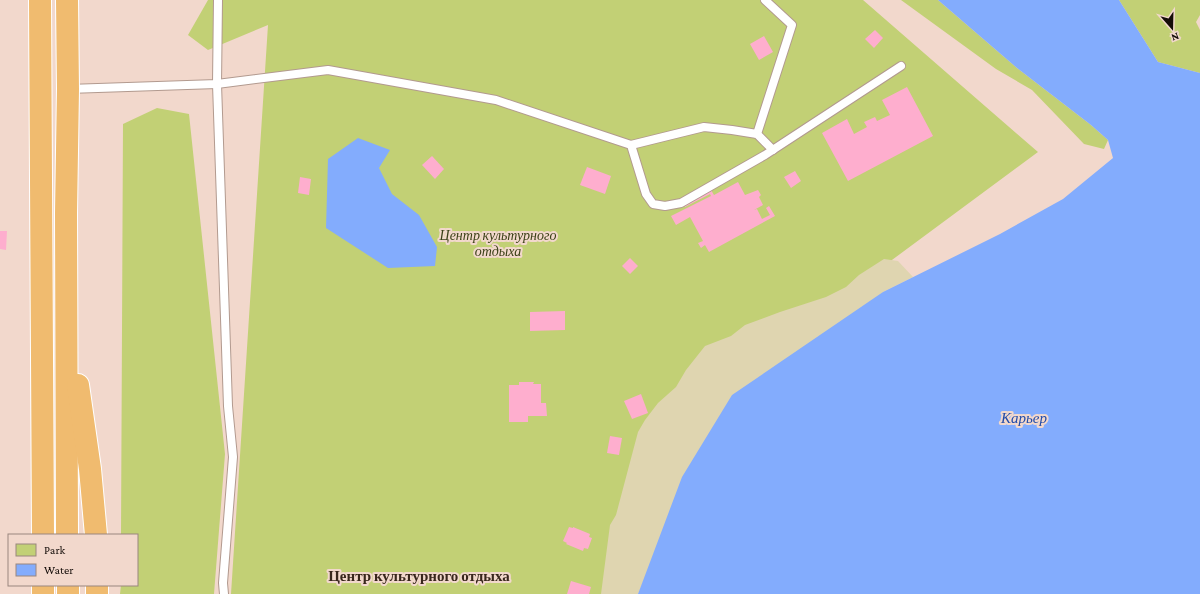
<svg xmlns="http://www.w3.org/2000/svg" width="1200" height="594" viewBox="0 0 1200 594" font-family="'Crimson Pro',serif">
  <rect width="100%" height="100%" fill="#f2d8cc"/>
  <!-- green -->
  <g fill="#c2d075">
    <path d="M208,0H863L1038,152L873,274L669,415L627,594H231L268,25L208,50L188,35Z"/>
    <path d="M901,0H938L1017,68L1091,125L1108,140L1104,149L1084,144L1032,90L996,69Z"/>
    <path d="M1119,0H1200V15L1196,22L1200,30V73L1158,62Z"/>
    <path d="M157,108L189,114L225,454L214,594H120L121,585H137V535H121L123,124Z"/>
  </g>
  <!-- sand -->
  <path fill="#dfd5b0" d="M884,259L898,261L913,277L883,292L651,563L638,594H601L610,525L616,515L638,432L645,420L658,403L676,387L686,370L705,346L731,336L745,325L780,312L826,297L846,287L859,275Z"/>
  <!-- water -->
  <g fill="#83acfd">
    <path d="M938,0H1119L1158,62L1200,73V594H638L682,477L732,395L883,292L1000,234L1063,199L1113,158L1108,140L1091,125L1017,68Z"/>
    <path d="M358,138L390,150L379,168L392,194L419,215L437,247L435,266L388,268L326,228L328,159Z"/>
  </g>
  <!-- building -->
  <g fill="#feaece">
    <path d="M875,30L883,38L874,48L865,39Z"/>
    <path d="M764,36L773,52L759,60L750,44Z"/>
    <path d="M907,87L933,136L848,181L822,133L847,119L854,134L867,127L864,122L875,117L877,121L890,115L882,100Z"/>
    <path d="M432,156L444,169L435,179L422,165Z"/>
    <path d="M587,167L611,176L605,194L580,185Z"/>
    <path d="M795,171L801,181L791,188L784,177Z"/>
    <path d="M300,177L311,179L309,195L298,193Z"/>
    <path d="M738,182L745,195L758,190L761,195L759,197L763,205L754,210L757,209L762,219L770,215L766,208L769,206L775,216L709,252L705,245L701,248L698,243L703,241L690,217L676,225L671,216L711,196L710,194L685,207L684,204L711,190L714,195Z"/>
    <path d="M0,231H7L6,250L0,249Z"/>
    <path d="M630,258L638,266L630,274L622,266Z"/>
    <path d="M565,311V330L530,331V312Z"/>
    <path d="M519,382H534L533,384H541V403H546L547,416H528V422H509V385H519Z"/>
    <path d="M641,394L648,413L632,419L624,401Z"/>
    <path d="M610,436L622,438L619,455L607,453Z"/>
    <path d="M569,527L573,528V527L590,534L589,537L592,538L588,549L584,548L583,551L566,544L567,543L563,541Z"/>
    <path d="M571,581L591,587L589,594H567Z"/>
  </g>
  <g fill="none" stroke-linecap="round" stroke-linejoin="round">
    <!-- service casing -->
    <g stroke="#b29a8f" stroke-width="10">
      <g id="service">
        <path d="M218,0L217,84L228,406L233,457L223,583L224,594"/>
        <path d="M68,89L217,84L328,70L496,100L631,145L646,194L653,204L665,206L681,203L765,155L901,66"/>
        <path d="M757,134L792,25L765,0"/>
        <path d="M631,145L704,127L732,130L757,134L773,150"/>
      </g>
    </g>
    <!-- trunk casing -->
    <g stroke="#fff" stroke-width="24">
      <g id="trunk">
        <path d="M40,0L43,535"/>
        <path d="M67,0L68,89L66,213L67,535"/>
        <path d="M78,385L90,469L96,535"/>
        <path d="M43,585V594"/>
        <path d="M68,585V594"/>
        <path d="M97,585V594"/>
      </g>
    </g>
    <!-- service -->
    <use href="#service" stroke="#fff" stroke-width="8"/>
    <!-- trunk -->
    <use href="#trunk" stroke="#f0bb6f" stroke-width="22"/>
  </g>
  <g text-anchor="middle" stroke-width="4" stroke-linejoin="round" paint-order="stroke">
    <!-- park labels -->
    <g font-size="14" font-style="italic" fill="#3b4017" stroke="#f2d8cc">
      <text x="498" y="240">Центр культурного<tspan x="498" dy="16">отдыха</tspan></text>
    </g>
    <!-- water labels -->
    <g font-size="15" font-style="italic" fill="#234ca9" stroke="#f2d8cc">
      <text x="1024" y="423">Карьер</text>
    </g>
    <!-- neighbourhood labels -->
    <g font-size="15" font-weight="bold" fill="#38261c" stroke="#f2d8cc">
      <text x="419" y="581">Центр культурного отдыха</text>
    </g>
  </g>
  <!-- legend -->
  <rect x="8" y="534" width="130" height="52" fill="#f2d8cc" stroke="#99867e"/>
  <rect x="16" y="544" width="20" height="12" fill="#c2d075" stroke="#99867e"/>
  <text x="44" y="554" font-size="12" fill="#140c08">Park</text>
  <rect x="16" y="564" width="20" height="12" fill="#83acfd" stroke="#99867e"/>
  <text x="44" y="574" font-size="12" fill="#140c08">Water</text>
  <!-- north arrow -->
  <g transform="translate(1172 28) rotate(160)" stroke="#f2d8cc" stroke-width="3" paint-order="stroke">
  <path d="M0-3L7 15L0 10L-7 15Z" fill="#140c08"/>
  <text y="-6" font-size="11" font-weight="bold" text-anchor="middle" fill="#140c08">N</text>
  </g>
</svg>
